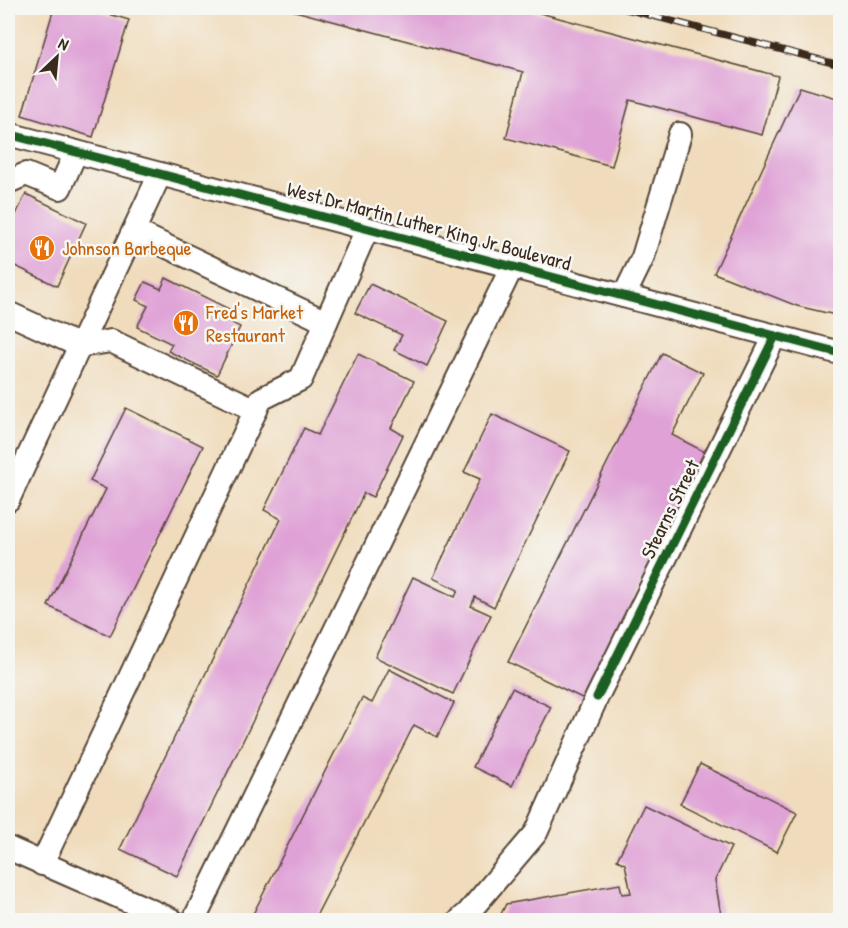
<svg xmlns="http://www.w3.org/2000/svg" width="848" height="928" viewBox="0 0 848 928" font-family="'Patrick Hand',sans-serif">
  <rect width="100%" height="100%" fill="#f6f6f2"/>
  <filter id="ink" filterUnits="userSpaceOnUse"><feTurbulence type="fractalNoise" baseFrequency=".0167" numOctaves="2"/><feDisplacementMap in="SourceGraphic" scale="12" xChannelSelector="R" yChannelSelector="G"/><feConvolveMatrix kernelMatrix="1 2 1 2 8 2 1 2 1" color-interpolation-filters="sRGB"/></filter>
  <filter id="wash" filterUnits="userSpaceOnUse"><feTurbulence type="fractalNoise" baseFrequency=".008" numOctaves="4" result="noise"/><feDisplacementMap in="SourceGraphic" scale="24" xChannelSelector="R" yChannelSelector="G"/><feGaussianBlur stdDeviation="1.35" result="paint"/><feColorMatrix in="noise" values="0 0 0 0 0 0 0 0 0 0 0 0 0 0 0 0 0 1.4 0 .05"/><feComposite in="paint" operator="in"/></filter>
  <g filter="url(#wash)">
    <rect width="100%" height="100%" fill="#f0dcbc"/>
    <g id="blocks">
      <!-- building -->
      <g fill="#dfa1d6">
        <path d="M54,8H88L129,20L93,137L22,115Z"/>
        <path d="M284,8H521L778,76L762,135L630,100L612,166L506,138L523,72Z"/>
        <path d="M800,87L840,99V316L797,306L714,273Z"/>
        <path d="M26,194L86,223L57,286L11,264L13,261L8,259V231Z"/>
        <path d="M166,278L229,309L224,319L240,327L217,375L168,351L172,344L137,327L148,306L136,300L145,282L161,289Z"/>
        <path d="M370,284L448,321L427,366L394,350L402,335L355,313Z"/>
        <path d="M662,353L703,373L672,435L707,453L584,699L508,662Z"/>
        <path d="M358,354L414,381L391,428L403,435L373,497L364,493L177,876L120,849L281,519L264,510L304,428L318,435Z"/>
        <path d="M126,408L203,446L110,636L48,606L106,489L90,481Z"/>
        <path d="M492,414L570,451L494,607L475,597L471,606L491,615L453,694L375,657L413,577L455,597L458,590L433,578L480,479L464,472Z"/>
        <path d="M389,669L454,703L437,737L414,725L314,920H250L362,698L372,703Z"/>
        <path d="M512,688L551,707L512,786L473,767Z"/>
        <path d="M700,764L797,812L777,852L680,804Z"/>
        <path d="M644,805L731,847L715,880L722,920H498L506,904L620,884L622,894L631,893L625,864L617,860Z"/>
      </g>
    </g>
  </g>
  <g filter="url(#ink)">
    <use href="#blocks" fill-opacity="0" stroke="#564536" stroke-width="1.5"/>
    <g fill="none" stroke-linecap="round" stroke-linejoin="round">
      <!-- minor casing -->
      <g stroke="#564536" stroke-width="26">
        <g id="minor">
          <path d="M8,134L840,353"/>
          <path d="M8,182L26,174L60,188L76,152"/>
          <path d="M134,231L326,322"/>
          <path d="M624,296L643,257L680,134"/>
          <path d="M8,313L80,346L111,341L256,410"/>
          <path d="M8,500L160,174"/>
          <path d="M8,848L172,920"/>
          <path d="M42,864L261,399L301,379L367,229"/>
          <path d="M194,920L512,267"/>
          <path d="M460,920L468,913L536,833L597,697L775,336"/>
        </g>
      </g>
      <!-- minor -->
      <use href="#minor" stroke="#fff" stroke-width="22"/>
      <!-- rail casing -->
      <g stroke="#3b2a1e" stroke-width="7">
        <path id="rail" d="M622,8L840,65"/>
      </g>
      <!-- rail -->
      <use href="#rail" stroke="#f6f6f2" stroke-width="4.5" stroke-dasharray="14" stroke-linecap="butt"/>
      <!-- cycleway casing -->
      <g stroke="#f6f6f2" stroke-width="13">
        <g id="cycleway">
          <path d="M8,134L840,353"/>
          <path d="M597,697L775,336"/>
        </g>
      </g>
      <!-- cycleway -->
      <use href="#cycleway" stroke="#1b5e20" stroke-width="9"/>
    </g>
  </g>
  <!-- icons -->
  <defs>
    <g id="restaurant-disc" transform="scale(1.35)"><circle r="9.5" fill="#e8710a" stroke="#f6f6f2"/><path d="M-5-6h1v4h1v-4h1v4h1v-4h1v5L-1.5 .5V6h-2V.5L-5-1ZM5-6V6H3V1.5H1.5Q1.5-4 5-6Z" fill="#fff"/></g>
  </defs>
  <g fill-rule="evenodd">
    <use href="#restaurant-disc" x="42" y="248"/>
    <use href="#restaurant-disc" x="186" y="323"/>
  </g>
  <g text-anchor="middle" stroke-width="5" stroke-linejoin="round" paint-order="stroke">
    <!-- street labels -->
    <g font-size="20" fill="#3b2a1e" stroke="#f6f6f2">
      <text transform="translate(429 226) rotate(15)" y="7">West Dr Martin Luther King Jr Boulevard</text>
      <text transform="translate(670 509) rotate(-64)" y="7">Stearns Street</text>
    </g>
    <!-- food labels -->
    <g font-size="20" fill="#c56008" stroke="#f6f6f2" text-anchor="start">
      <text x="62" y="255">Johnson Barbeque</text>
      <text x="206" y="319">Fred's Market<tspan x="206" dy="23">Restaurant</tspan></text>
    </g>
  </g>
  <!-- margin -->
  <rect width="848" height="928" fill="none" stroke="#f6f6f2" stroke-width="30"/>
  <!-- north arrow -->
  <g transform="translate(57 57) rotate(26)" stroke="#f6f6f2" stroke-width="4.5" paint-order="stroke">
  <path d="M0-4.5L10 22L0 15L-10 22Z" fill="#3b2a1e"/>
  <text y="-9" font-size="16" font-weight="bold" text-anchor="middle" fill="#3b2a1e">N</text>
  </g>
</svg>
